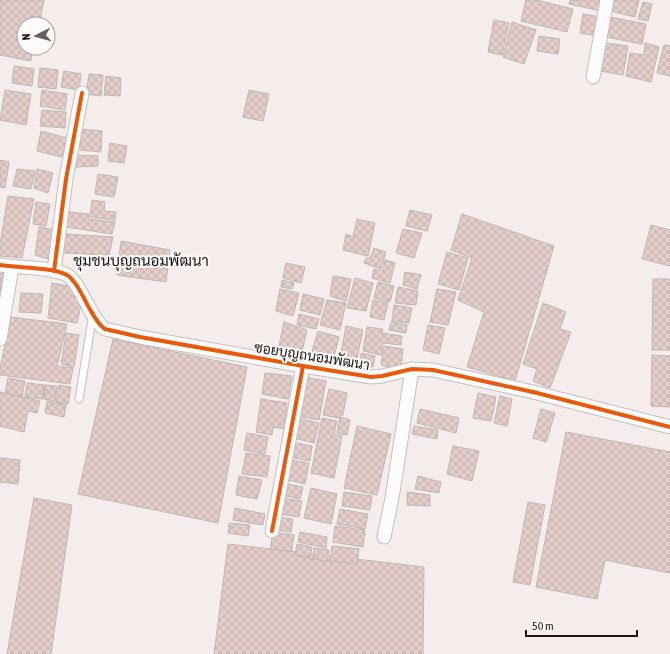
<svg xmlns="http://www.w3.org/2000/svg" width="670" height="654" viewBox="0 0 670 654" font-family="'Asap Condensed',Sarabun,sans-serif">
  <defs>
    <pattern id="building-cross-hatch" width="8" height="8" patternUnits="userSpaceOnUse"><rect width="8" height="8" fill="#e5cec9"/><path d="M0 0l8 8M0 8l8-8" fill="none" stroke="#c4b0ac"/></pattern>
  </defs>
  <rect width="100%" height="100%" fill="#f4edeb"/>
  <!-- building -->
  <g fill="url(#building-cross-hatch)" stroke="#bbb6b5">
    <path d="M0,0H44L39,24H24V48H33L31,61L0,55Z"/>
    <path d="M526,0H536L573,9L567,32L521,21Z"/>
    <path d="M570,0H602L601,11L569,4Z"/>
    <path d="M613,0H639L635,17L610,11Z"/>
    <path d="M643,2L652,4L648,21L638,19Z"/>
    <path d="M583,14L601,17L598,36L580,33Z"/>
    <path d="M610,17L646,24L642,44L606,37Z"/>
    <path d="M494,20L509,23L502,55L488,52Z"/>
    <path d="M512,22L536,30L524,64L503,57Z"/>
    <path d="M539,36L560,39L558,54L537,51Z"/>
    <path d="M605,43L628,46L623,75L600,71Z"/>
    <path d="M645,43L659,47L651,82L626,76L630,53L644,55Z"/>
    <path d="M664,45L670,46V76L657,73Z"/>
    <path d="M14,66L34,69L32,86L12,83Z"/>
    <path d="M40,68L58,70L56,89L38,87Z"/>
    <path d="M64,71L81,74L79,90L61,87Z"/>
    <path d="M89,74L103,75L101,96L86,94Z"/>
    <path d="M106,76L121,78L120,96L104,95Z"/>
    <path d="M5,90L31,94L26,125L0,120Z"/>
    <path d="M42,90L67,94L65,110L40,106Z"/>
    <path d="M249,90L269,94L263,121L243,117Z"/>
    <path d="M42,110L66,112L65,128L40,126Z"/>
    <path d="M81,129L102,131L101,152L80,150Z"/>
    <path d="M41,131L67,138L62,157L37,151Z"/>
    <path d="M110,143L127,146L124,163L108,161Z"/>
    <path d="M75,155L98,156V166L75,167Z"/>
    <path d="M0,160L9,162L5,188L0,187Z"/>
    <path d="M17,169L35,171L31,189L13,186Z"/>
    <path d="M37,169L53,173L48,193L34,188Z"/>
    <path d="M98,174L118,177L114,197L95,194Z"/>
    <path d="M8,196L34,199L22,258L0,256V245Z"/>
    <path d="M92,200L105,202L104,211L116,212L115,220L90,217Z"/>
    <path d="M36,202L50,204L46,226L33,224Z"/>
    <path d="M410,210L432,215L427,231L406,226Z"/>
    <path d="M67,212L89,214L88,219L115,222L112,234L66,227Z"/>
    <path d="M462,214L554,246L515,381L467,367L484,312L458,300L472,258L451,250Z"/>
    <path d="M357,219L375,223L368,256L343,250L346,234L353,237Z"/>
    <path d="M651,225L670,230V266L642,259Z"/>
    <path d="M39,227L55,230L51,260L35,255Z"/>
    <path d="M403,229L422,233L414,258L396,253Z"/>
    <path d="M65,234L113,237L109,255L64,253Z"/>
    <path d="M121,241L170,250L166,282L117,275Z"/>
    <path d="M374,248L386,252L381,269L364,263L366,258H370Z"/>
    <path d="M447,252L468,258L459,290L438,284Z"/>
    <path d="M385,260L395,263L390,283L372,278L374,269L383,271Z"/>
    <path d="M286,263L305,267L301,283L283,278Z"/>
    <path d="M405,272L421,275L417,289L403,285Z"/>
    <path d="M0,273L7,275L0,310Z"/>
    <path d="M333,276L351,279L346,301L330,296Z"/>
    <path d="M355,278L373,283L366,311L347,308Z"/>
    <path d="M653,279H670V350H652Z"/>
    <path d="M282,280L294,283L292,289L281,287Z"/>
    <path d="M378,282L394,286L390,302L374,298Z"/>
    <path d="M52,283L74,287L75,302L81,305L77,323L48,318Z"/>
    <path d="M398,287L418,291L416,305L395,303Z"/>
    <path d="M280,289L299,293L293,316L276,311Z"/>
    <path d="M437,289L456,292L448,325L430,322Z"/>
    <path d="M21,293L43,294L41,313L19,312Z"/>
    <path d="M303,294L324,299L320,315L300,310Z"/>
    <path d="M327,300L346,303L340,330L320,325Z"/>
    <path d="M373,300L388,303L384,320L370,317Z"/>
    <path d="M543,303L566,312L560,329L571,332L550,388L533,381L537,369L523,364Z"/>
    <path d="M394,305L412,308L409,323L392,321Z"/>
    <path d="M299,314L319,319L316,329L297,325Z"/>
    <path d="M11,317L67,324L57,366L73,368L70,384L0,375V368Z"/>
    <path d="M284,322L307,330L301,356L278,350Z"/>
    <path d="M391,322L407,325L406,333L389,330Z"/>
    <path d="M428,325L445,328L439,354L423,350Z"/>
    <path d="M346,326L363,330L356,363L340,359Z"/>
    <path d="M367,327L383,329L382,333L402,336L401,345L383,343L381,355L363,351Z"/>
    <path d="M318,331L339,337L332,364L310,358Z"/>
    <path d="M66,333L79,335L74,367L61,364Z"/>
    <path d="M113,339L247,367L218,523L78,494Z"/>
    <path d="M384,346L403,349L401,369L381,365Z"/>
    <path d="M361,353L375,356L373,367L360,364Z"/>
    <path d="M652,355L670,356V407L651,406Z"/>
    <path d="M265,373L292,376L288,399L262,394Z"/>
    <path d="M305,377L326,381L319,420L298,416Z"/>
    <path d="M8,378L25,381L22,397L5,393Z"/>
    <path d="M27,383L44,385L43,399L25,397Z"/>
    <path d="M45,385L57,386L55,401L44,399Z"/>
    <path d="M59,385L71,387L68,404L56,402Z"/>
    <path d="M329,389L347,393L343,415H340L339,418L323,415Z"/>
    <path d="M0,392L40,401L37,413L28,411L24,432L0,426Z"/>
    <path d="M478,393L496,397L491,421L473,418Z"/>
    <path d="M500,396L512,399L507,426L494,423Z"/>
    <path d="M261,399L287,403L284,429L273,427L272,435L256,432Z"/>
    <path d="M47,401L66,405L64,417L45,413Z"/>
    <path d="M420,409L459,418L456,433L417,423Z"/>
    <path d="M541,409L555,413L546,442L533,438Z"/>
    <path d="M340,417L350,420L347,435L337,433Z"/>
    <path d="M298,418L319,423L314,443L294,438Z"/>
    <path d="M322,418L337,421L334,434L342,436L334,478L311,473Z"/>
    <path d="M357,426L391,434L377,495L344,488Z"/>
    <path d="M414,426L438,430L437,439L412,434Z"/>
    <path d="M566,432L670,452V573L605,560L597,599L536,587Z"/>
    <path d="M247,433L268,437L265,454L244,450Z"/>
    <path d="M292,442L312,446L310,461L289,457Z"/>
    <path d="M453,446L479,451L472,481L447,474Z"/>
    <path d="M246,453L270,456L267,477L242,474Z"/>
    <path d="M0,458L20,460L18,484L0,482Z"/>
    <path d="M291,460L309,463L305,484L288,480Z"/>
    <path d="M239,476L262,480L257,499L236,495Z"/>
    <path d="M418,476L441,482L439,493L415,489Z"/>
    <path d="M288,484L303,487L300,499L286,496Z"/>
    <path d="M311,488L337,494L331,524L304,518Z"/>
    <path d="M344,492L372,496L370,510L342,506Z"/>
    <path d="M407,492L430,495V506L407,505Z"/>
    <path d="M34,498L72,505L51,654H7Z"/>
    <path d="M282,498L302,501L299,517L280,514Z"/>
    <path d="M528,502L545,505L530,585L513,582Z"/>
    <path d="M235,508L265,514L263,525L233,520Z"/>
    <path d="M340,509L368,514L365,529L337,524Z"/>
    <path d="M276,517L293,519L291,532L275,530Z"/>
    <path d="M229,523L250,525L248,536L228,533Z"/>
    <path d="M335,526L365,530L363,547L333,542Z"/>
    <path d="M273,532L294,535L291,554L270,551Z"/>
    <path d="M300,532L327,537L326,548L298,542Z"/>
    <path d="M228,544L424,567L423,654H214Z"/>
    <path d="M297,544L312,547L310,558L295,555Z"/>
    <path d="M332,546L359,549L357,564L330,561Z"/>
    <path d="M314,548L329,550L327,561L313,559Z"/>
  </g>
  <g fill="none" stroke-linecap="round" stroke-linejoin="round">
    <!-- service casing -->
    <g stroke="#c4bebd" stroke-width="9">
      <path id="service" d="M79,399L93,314"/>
    </g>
    <!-- minor casing -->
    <g stroke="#c4bebd" stroke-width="15">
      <g id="minor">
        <path d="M593,77L607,0"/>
        <path d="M0,265C18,268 52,267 67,275C71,277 74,282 77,286C85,298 94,322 105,329L140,337L303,366L371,377L382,376L412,369L433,370L533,392L670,427"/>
        <path d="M54,271L66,179L82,93"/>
        <path d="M0,339L12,267"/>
        <path d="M272,531L303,366"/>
        <path d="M384,537L392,498L412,369"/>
      </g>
    </g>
    <!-- service -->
    <use href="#service" stroke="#fdfcfc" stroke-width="7"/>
    <!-- minor -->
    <use href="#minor" stroke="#fdfcfc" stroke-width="13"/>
    <!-- cycleway casing -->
    <g stroke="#fdfbfa" stroke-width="6">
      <g id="cycleway">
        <path d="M0,265C18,268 52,267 67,275C71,277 74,282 77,286C85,298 94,322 105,329L140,337L303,366L371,377L382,376L412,369L433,370L533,392L670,427"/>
        <path d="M54,271L66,179L82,93"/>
        <path d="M272,531L303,366"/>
      </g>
    </g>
    <!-- cycleway -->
    <use href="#cycleway" stroke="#e8590c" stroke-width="4"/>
  </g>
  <g text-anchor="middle" stroke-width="4" stroke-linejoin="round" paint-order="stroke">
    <!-- street labels -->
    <g font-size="14" fill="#191413" stroke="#fdfbfa">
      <text transform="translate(312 356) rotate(9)" y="5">ซอยบุญถนอมพัฒนา</text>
    </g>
    <!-- neighbourhood labels -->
    <g font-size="15" fill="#191413" stroke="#fdfbfa">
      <text x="141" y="266">ชุมชนบุญถนอมพัฒนา</text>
    </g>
  </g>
  <!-- north arrow -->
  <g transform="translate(36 36) rotate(264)"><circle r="19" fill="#fdfbfa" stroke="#a29f9e"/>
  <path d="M0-3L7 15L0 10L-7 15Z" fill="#66605f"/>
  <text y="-6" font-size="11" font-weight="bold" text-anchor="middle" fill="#191413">N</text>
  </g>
  <!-- scale -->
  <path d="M526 630v6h111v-6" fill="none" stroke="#191413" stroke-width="2"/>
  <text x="532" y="630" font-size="12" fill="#191413" stroke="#fdfbfa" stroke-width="3" paint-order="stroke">50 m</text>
</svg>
